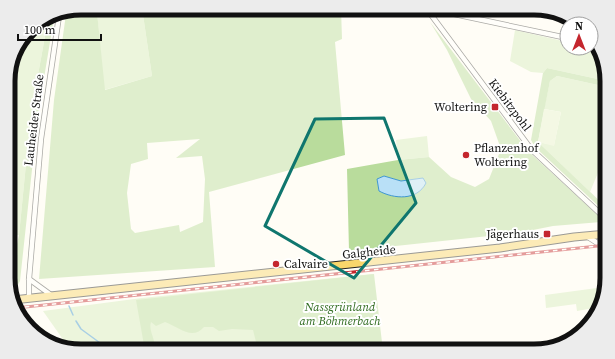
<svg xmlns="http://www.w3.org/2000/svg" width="615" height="359" viewBox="0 0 615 359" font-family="'Source Serif 4',serif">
  <rect width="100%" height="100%" fill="#fffdf5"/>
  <!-- green -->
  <g fill="#d5ebbd">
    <path d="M125,8H142L152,76L104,90L97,12Z"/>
    <path d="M48,20L31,113L19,235L9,236V72L33,26Z"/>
    <path d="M515,30L567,42V48H598L607,81L547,68L543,73L531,72L510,61Z"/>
    <path d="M557,76L607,87V151L590,192L538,142L554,145L561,112L544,109L550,81Z"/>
    <path d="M427,136L429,157L398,160L396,140Z"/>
    <path d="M373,274L381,351H81L69,348L43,311L142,298Z"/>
    <path d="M597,288L599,307L577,311L576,304L546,308L545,295Z"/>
  </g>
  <!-- forest -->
  <g fill="#b9dc9c" fill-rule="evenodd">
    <path d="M88,8H125L97,12L105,90L152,76L142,8H341L342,39L335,42L345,155L209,192L215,267L39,279L54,100L66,14L79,9L81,17ZM200,139L176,158L202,156L205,179L203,222L180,232L179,225L135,233L131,229L127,193L131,164L148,159L147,143Z"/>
    <path d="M54,18L38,114L20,281L15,290L10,291L9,281L19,235L31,113L48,20Z"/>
    <path d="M430,22L528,151L601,218V222L553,226L518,233L349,251L347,169L398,160L429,157L451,177L475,187L489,179L501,149L491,121L471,99L447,50ZM384,176L401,181L423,178L379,191L377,179Z"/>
    <path d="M547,68L607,81V87L557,76L550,81L538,142L607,208V214L535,147L531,140L543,73Z"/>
    <path d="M374,274L383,351H256V342L253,330L232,329L219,331L213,327H204C192,341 179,327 165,322L156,326L151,322C148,332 157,339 154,351H145L136,300Z"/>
  </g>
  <!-- pitch -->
  <path fill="#e6f2cf" d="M544,109L561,112L554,146L538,142Z"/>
  <!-- water -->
  <path fill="#b9e0f7" stroke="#3f96cf" d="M384,176L401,181L423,178L426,183C417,201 394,199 379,191L377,179Z"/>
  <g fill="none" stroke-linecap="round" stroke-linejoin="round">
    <!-- stream -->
    <g stroke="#3f96cf" stroke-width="1.5">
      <path d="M69,306L73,315"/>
      <path d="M76,321L81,329L111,351"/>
    </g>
    <!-- minor casing -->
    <g stroke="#444" stroke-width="6">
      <g id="minor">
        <path d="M426,8L531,149L607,220"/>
        <path d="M426,8L567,38"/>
        <path d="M591,43L597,44"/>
        <path d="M588,237L602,246L606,252"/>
        <path d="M29,279L51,295"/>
        <path d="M29,298V279L41,139L59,16"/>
        <path d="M602,299L601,281L607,247"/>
      </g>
    </g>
    <!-- primary casing -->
    <g stroke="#222" stroke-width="9">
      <path id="primary" d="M13,300L500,248L574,237L607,234"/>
    </g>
    <!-- minor -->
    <use href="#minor" stroke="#fff" stroke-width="4.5"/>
    <!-- primary -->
    <use href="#primary" stroke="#f9d66b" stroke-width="7"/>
    <!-- rail casing -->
    <g stroke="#c4262e" stroke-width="3">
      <path id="rail" d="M16,308L607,245"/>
    </g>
    <!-- rail -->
    <use href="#rail" stroke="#fff" stroke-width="1.5" stroke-dasharray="4.5" stroke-linecap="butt"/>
  </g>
  <!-- marked area -->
  <path d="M0 0H615V359H0ZM384,118L416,203L354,278L265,226L315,119Z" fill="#fffdf5" fill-opacity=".55" fill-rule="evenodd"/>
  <path fill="none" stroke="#0f766e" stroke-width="3" stroke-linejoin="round" d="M384,118L416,203L354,278L265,226L315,119Z"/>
  <!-- markers -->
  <g fill="#c4262e" stroke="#fff" stroke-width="1.5">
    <rect x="491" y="103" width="8" height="8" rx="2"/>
    <circle cx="466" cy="155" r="4"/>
    <rect x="543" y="230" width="8" height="8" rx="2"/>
    <circle cx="276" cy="264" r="4"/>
  </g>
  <g text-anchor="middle" stroke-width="4" stroke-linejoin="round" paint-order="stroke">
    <!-- street labels -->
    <g font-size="12" fill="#111" stroke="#fff">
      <text transform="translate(510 105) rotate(53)" y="4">Kiebitzpohl</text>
      <text transform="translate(34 120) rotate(-83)" y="4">Lauheider Straße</text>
      <text transform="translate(369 252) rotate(-6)" y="4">Galgheide</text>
    </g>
    <!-- poi labels -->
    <g font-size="12" fill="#111" stroke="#fff" text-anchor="end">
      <text x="487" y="111">Woltering</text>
      <text x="474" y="152" text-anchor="start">Pflanzenhof<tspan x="474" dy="14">Woltering</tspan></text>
      <text x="539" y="238">Jägerhaus</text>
      <text x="284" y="268" text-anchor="start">Calvaire</text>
    </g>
    <!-- park labels -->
    <g font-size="12" font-style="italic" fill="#2f6b1f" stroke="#fff">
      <text x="340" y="311">Nassgrünland<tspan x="340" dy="14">am Böhmerbach</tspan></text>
    </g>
  </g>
  <!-- crop -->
  <path d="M0 0H615V359H0ZM81 15H534A66 66 0 0 1 600 81V278A66 66 0 0 1 534 344H81A66 66 0 0 1 15 278V81A66 66 0 0 1 81 15Z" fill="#ececec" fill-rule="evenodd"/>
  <path fill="none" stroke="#111" stroke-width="5" d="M81 15H534A66 66 0 0 1 600 81V278A66 66 0 0 1 534 344H81A66 66 0 0 1 15 278V81A66 66 0 0 1 81 15Z"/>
  <!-- north arrow -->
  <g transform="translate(579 36)"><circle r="19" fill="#ffffff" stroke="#a0a0a0"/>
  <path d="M0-3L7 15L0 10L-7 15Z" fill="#c4262e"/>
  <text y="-6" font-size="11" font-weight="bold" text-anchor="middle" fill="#111111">N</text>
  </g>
  <!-- scale -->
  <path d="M18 34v6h83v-6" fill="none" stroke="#111111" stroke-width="2"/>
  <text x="24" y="34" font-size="12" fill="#111111" stroke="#ffffff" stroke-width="3" paint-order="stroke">100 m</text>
</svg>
